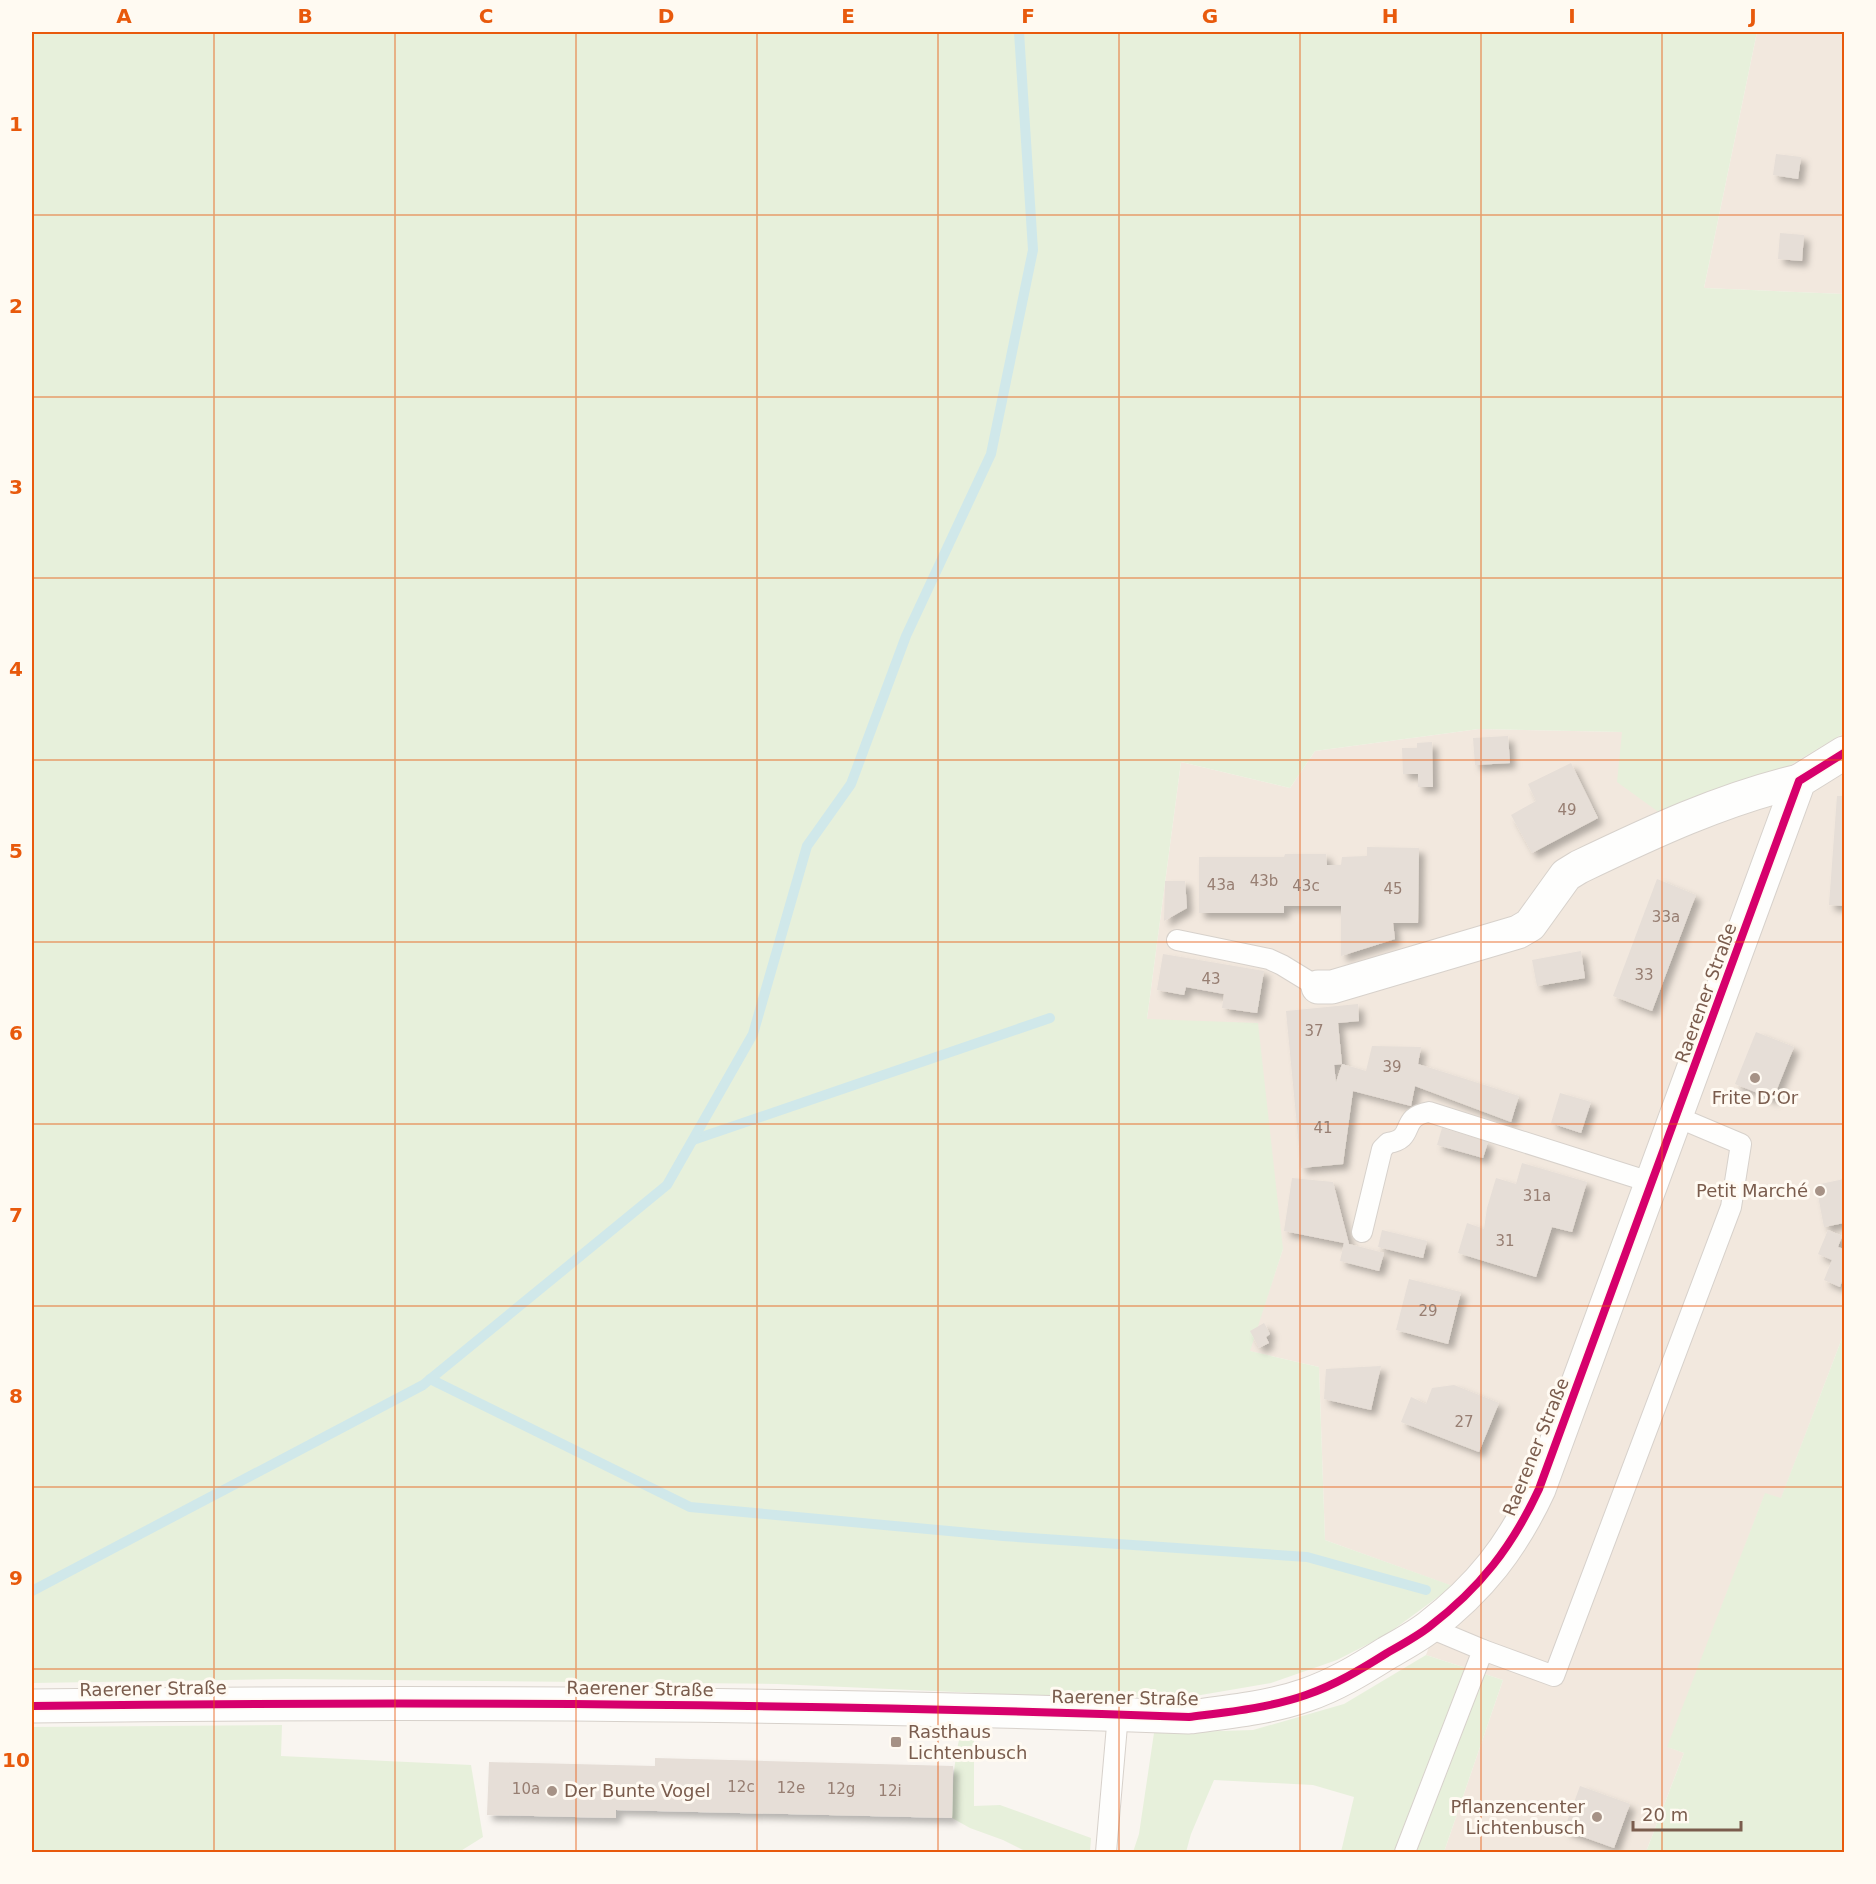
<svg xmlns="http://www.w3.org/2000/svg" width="1876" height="1884" viewBox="0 0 1876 1884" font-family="'DejaVu Sans',sans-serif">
  <defs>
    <filter id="shadow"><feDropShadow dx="5.5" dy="5.5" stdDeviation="3" flood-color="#0004"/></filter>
  </defs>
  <rect width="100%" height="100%" fill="#f9f5f0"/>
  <!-- residential -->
  <g fill="#f2e8de">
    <path d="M1757,32H1844V294L1704,288Z"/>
    <path d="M1479,729L1622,732L1772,776L1844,733V1333L1781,1499L1765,1494L1668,1747L1684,1753L1646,1852H1444L1503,1680L1426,1655L1452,1586L1325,1540L1319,1367L1249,1351L1283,1249L1147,1019L1181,762L1290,788L1315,751Z"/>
  </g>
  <!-- green -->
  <g fill="#e7f0db">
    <path d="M32,32H1757L1704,288L1844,294V733L1772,776L1664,816L1617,782L1622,732L1479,729L1315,751L1290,788L1181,762L1147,1019L1258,1023L1283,1249L1250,1351L1319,1367L1325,1540L1453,1586L1386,1635L1337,1660L1271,1683L1195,1696L1071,1697L777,1684L285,1679L32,1683Z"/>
    <path d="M1844,1333V1852H1646L1684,1753L1667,1747L1765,1493L1781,1498Z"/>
    <path d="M1426,1655L1503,1680L1444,1852H1341L1354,1797L1313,1785L1214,1780L1191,1834L1186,1852H1133L1139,1834L1154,1733L1253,1730L1344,1704Z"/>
    <path d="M282,1725L281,1756L471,1765L483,1837L459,1852H32V1727Z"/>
    <path d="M974,1731V1806L1000,1805L1091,1838L1090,1852H1027L1003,1840L970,1828L952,1818C953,1788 953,1761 961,1732Z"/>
  </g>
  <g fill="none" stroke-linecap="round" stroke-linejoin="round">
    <!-- stream -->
    <g stroke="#d0e8ea" stroke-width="10">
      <path d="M693,1140L1050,1018"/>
      <path d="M430,1379L690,1507L1003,1536L1307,1557L1426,1590"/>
      <path d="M32,1591L423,1385L667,1185L753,1034L807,846L851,784L906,636L991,454L1033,250L1019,32"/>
    </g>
  </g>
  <!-- building -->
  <g fill="#e6ded7" filter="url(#shadow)">
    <path d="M1776,154L1801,157L1798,179L1773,175Z"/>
    <path d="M1780,233L1804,235L1802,261L1778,259Z"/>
    <path d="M1508,736L1510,763L1475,765L1473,738Z"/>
    <path d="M1432,742L1433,787H1418V774H1403L1402,748H1417V743Z"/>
    <path d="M1571,763L1598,818L1532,853L1511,815L1536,801L1528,784Z"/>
    <path d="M1837,796H1844V906L1829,905Z"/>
    <path d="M1367,847L1419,848L1418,923H1393L1395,939L1341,956V906H1284V913H1199V857H1284L1285,854H1326L1327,865H1341L1342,857L1367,856Z"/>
    <path d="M1657,879L1696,895L1652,1011L1613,996Z"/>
    <path d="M1165,881H1185L1187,908L1164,921Z"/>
    <path d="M1581,951L1585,978L1537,986L1532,960Z"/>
    <path d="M1163,954L1264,971L1257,1013L1222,1008L1224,994L1186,987L1184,995L1157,990Z"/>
    <path d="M1358,1004L1359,1021L1338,1023L1342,1064L1334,1065L1336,1082L1342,1064L1366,1071L1372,1046L1421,1047L1418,1064L1519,1096L1511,1122L1415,1086L1411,1106L1353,1091L1343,1164L1301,1168L1286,1011Z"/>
    <path d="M1756,1032L1794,1047L1773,1099L1735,1084Z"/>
    <path d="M1560,1093L1591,1102L1581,1133L1551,1123Z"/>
    <path d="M1442,1128L1488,1142L1483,1158L1437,1145Z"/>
    <path d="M1522,1163L1587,1182L1572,1232L1552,1227L1536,1277L1458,1253L1467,1223L1484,1229L1487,1208L1496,1178L1516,1184Z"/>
    <path d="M1292,1178L1333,1182L1349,1244L1384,1253L1379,1271L1340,1261L1344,1243L1284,1231Z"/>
    <path d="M1844,1179V1223L1824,1227L1816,1185Z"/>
    <path d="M1382,1230L1427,1241L1423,1258L1378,1247Z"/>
    <path d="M1828,1230L1842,1236L1838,1247L1844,1249V1276L1840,1287L1824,1280L1832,1260L1818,1254Z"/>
    <path d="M1409,1279L1461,1292L1448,1344L1396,1330Z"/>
    <path d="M1264,1323L1270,1334L1266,1337L1269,1343L1259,1348L1250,1331Z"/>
    <path d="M1381,1366L1371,1410L1324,1399L1326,1369Z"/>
    <path d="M1454,1385L1499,1403L1479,1452L1401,1422L1411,1397L1426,1404L1432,1388Z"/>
    <path d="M655,1758L953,1766L952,1818L616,1810V1818L487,1815L489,1762L655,1766Z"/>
    <path d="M1580,1786L1630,1804L1614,1848L1564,1830Z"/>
  </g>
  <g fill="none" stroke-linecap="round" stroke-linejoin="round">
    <!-- service casing -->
    <g stroke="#d7d1cb" stroke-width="22">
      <g id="service">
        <path d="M1177,940L1269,959L1282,965L1318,987"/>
        <path d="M1362,1232L1382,1149L1388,1143C1417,1139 1398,1117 1429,1112L1653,1183"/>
        <path d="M1428,1627L1483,1650L1554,1676L1731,1207L1741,1144L1677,1117"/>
        <path d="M1106,1852L1118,1714"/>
        <path d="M1405,1852L1483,1650"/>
      </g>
    </g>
    <!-- minor casing -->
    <g stroke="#d7d1cb" stroke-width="35">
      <path id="minor" d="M1318,987H1332L1518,932L1530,925L1566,875L1579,867C1650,833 1722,799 1799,781"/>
    </g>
    <!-- tertiary casing -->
    <g stroke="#d7d1cb" stroke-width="35">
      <path id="tertiary" d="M32,1706C417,1701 803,1703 1189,1717C1228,1712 1269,1708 1306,1695C1335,1685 1360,1670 1387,1653C1401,1645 1416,1637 1429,1627C1480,1588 1512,1547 1539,1489L1799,781L1844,753"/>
    </g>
    <!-- service -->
    <use href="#service" stroke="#fefefd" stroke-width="20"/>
    <!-- minor -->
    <use href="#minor" stroke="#fefefd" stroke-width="33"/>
    <!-- tertiary -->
    <use href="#tertiary" stroke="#fefefd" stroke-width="33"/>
    <!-- cycleway casing -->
    <g stroke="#fffaf2" stroke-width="11">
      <path id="cycleway" d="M32,1706C417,1701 803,1703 1189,1717C1228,1712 1269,1708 1306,1695C1335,1685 1360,1670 1387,1653C1401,1645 1416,1637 1429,1627C1480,1588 1512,1547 1539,1489L1799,781L1844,753"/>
    </g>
    <!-- cycleway -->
    <use href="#cycleway" stroke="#d6006c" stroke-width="8"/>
  </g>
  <!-- grid -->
  <path fill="none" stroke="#e8590c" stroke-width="1.5" stroke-opacity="0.55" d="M214,32V1852M395,32V1852M576,32V1852M757,32V1852M938,32V1852M1119,32V1852M1300,32V1852M1481,32V1852M1662,32V1852M32,215H1844M32,397H1844M32,578H1844M32,760H1844M32,942H1844M32,1124H1844M32,1306H1844M32,1487H1844M32,1669H1844"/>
  <!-- markers -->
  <g fill="#a69286" stroke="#fffaf2" stroke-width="2">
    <circle cx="1755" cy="1078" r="6"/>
    <circle cx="1820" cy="1191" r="6"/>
    <rect x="890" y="1736" width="12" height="12" rx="3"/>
    <circle cx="552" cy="1791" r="6"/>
    <circle cx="1597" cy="1817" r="6"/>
  </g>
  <g text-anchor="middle" stroke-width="6" stroke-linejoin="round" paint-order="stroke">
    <!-- number labels -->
    <g font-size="15" fill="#977e72">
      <text x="1567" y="815">49</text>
      <text x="1264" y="886">43b</text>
      <text x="1221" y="890">43a</text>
      <text x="1306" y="891">43c</text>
      <text x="1393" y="894">45</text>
      <text x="1666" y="922">33a</text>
      <text x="1644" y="980">33</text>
      <text x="1211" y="984">43</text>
      <text x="1314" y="1036">37</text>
      <text x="1392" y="1072">39</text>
      <text x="1323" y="1133">41</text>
      <text x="1537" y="1201">31a</text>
      <text x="1505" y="1246">31</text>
      <text x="1428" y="1316">29</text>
      <text x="1464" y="1427">27</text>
      <text x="741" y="1792">12c</text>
      <text x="791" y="1793">12e</text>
      <text x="526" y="1794">10a</text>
      <text x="841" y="1794">12g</text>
      <text x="890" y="1796">12i</text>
    </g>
    <!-- street labels -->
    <g font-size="18" fill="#7a5c4d" stroke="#fffaf2">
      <text transform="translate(1706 993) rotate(-70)" y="6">Raerener Straße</text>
      <text transform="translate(1536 1447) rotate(-68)" y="6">Raerener Straße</text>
      <text transform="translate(153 1689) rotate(-1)" y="6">Raerener Straße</text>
      <text transform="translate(640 1689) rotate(1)" y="6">Raerener Straße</text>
      <text transform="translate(1125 1698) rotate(1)" y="6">Raerener Straße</text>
    </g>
    <!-- poi labels -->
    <g font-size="18" fill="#7a5c4d" stroke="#fffaf2" text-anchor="end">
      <text x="1755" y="1104" text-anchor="middle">Frite D‘Or</text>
      <text x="1808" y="1197">Petit Marché</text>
      <text x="908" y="1738" text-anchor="start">Rasthaus<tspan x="908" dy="21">Lichtenbusch</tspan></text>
      <text x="564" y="1797" text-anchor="start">Der Bunte Vogel</text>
      <text x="1585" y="1813">Pflanzencenter<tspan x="1585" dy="21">Lichtenbusch</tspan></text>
    </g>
  </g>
  <!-- border -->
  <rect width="1876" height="1884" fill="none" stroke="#fffaf2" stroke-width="66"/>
  <!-- scale -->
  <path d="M1633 1821v9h108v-9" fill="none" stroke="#7a5c4d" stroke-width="3"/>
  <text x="1642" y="1821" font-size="18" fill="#7a5c4d" stroke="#fffaf2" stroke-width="4.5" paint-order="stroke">20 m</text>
  <rect x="33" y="33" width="1810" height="1818" fill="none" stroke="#e8590c" stroke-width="2"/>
  <g font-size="20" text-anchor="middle" font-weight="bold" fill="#e8590c">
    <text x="124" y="23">A</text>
    <text x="305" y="23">B</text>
    <text x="486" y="23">C</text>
    <text x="666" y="23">D</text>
    <text x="848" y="23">E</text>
    <text x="1028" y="23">F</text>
    <text x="1210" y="23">G</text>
    <text x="1390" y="23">H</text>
    <text x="1572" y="23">I</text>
    <text x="1753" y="23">J</text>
    <text x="16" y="131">1</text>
    <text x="16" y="313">2</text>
    <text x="16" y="494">3</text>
    <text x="16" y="676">4</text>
    <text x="16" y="858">5</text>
    <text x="16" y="1040">6</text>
    <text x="16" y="1222">7</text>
    <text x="16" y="1403">8</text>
    <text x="16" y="1585">9</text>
    <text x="16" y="1767">10</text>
  </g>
</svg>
